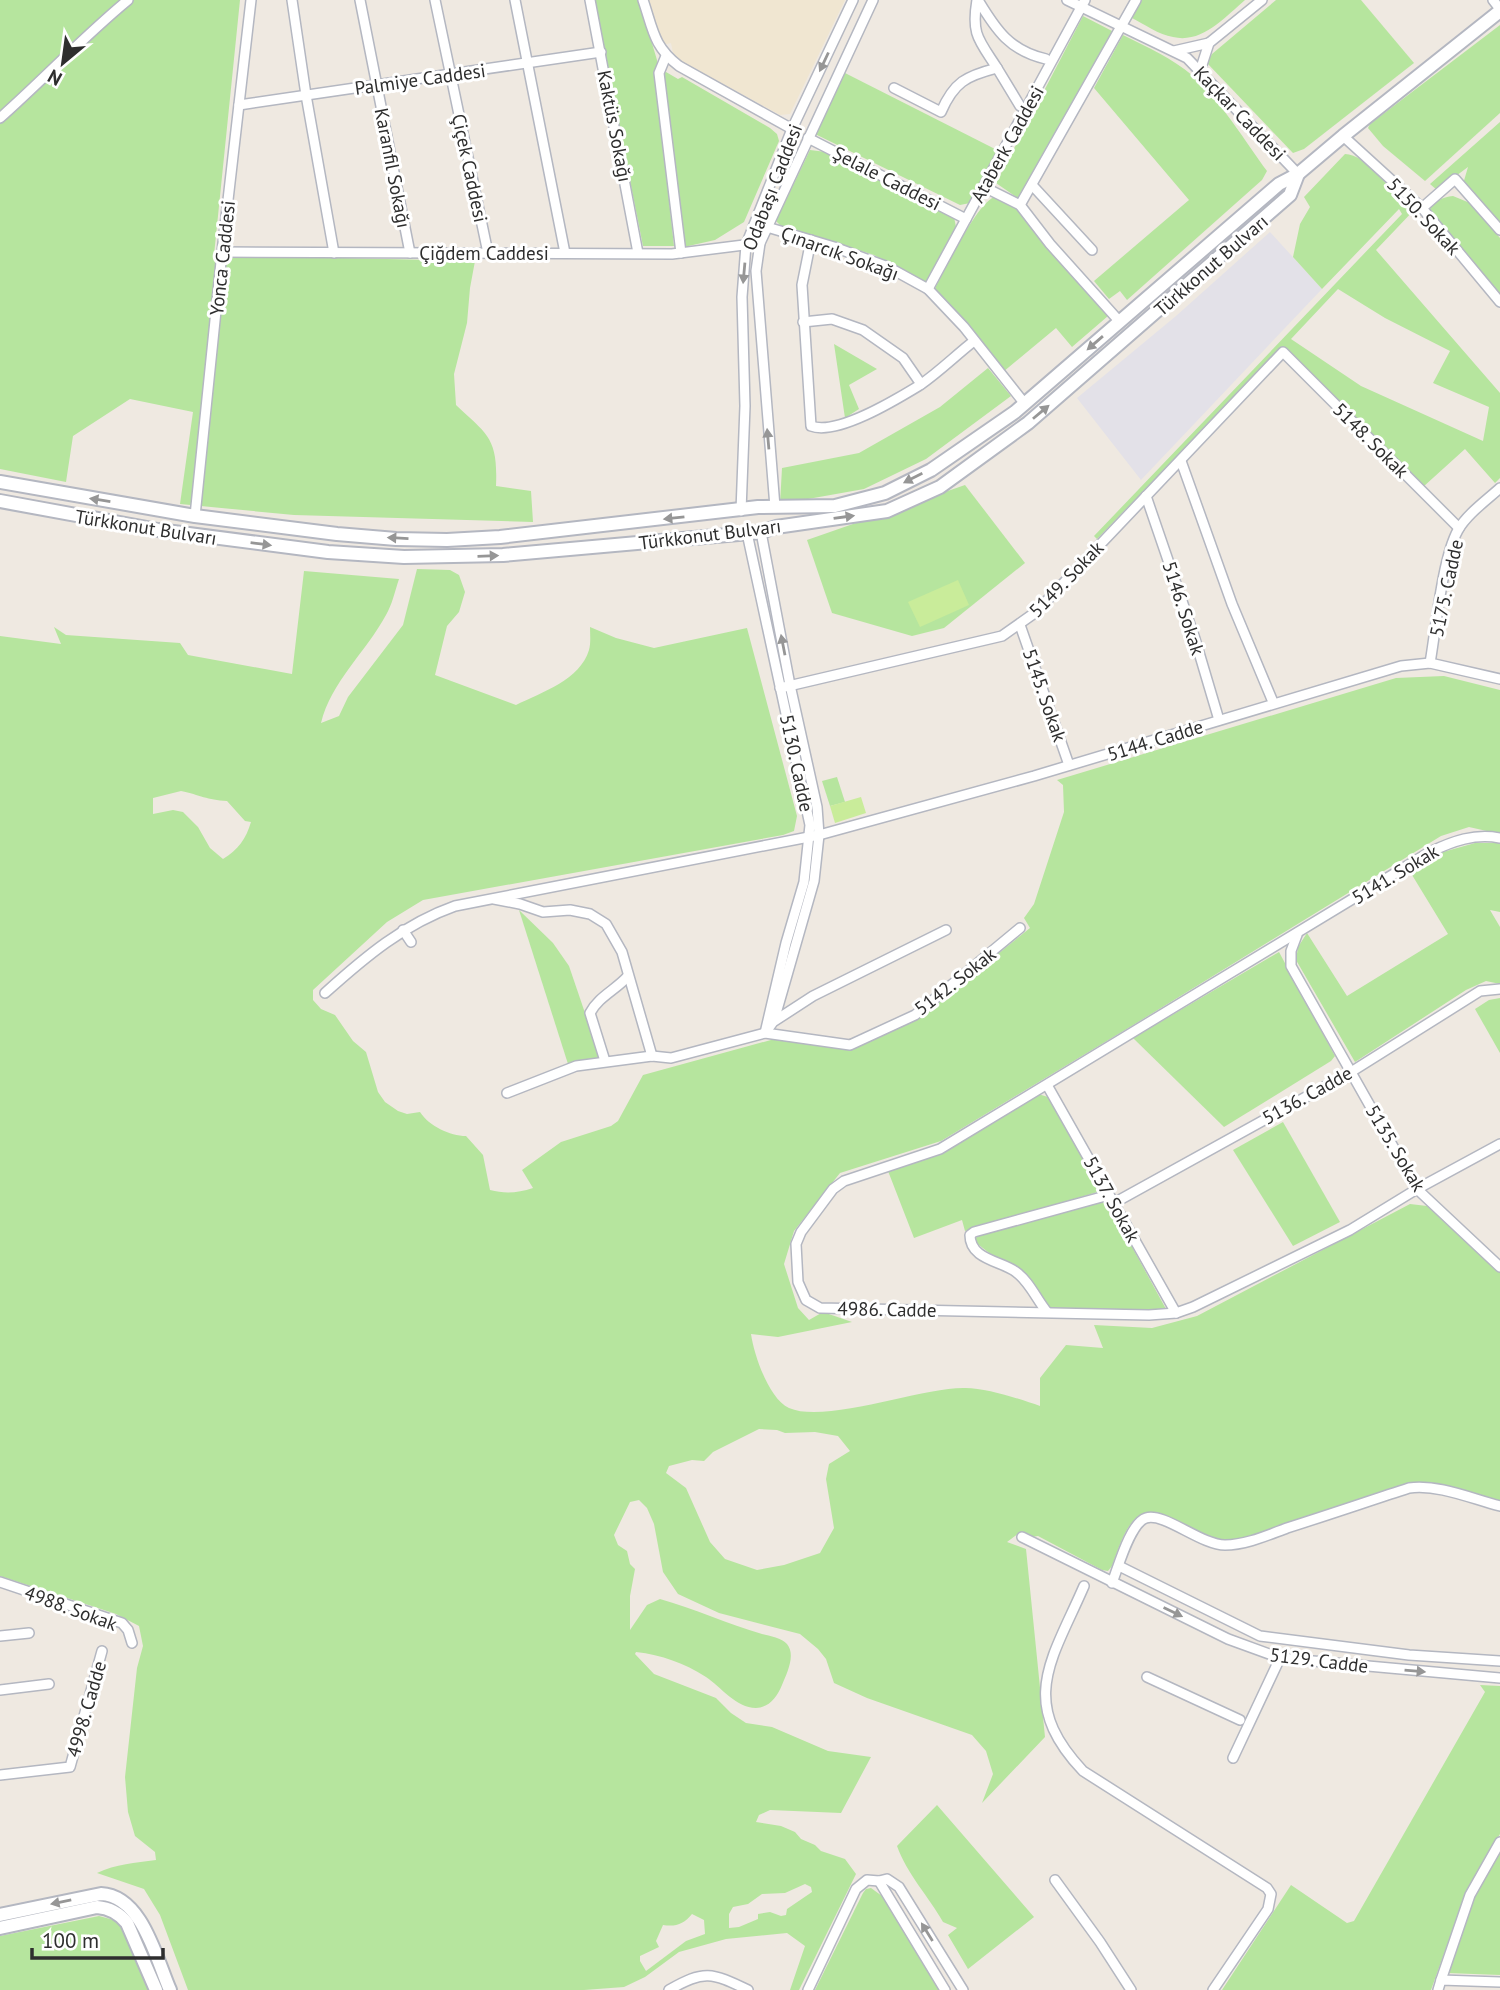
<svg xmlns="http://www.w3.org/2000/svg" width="1500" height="1990" viewBox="0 0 1500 1990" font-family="'PT Sans',sans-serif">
  <rect width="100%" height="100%" fill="#efe9e1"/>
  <!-- industrial -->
  <path fill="#e3e1e8" d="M1270,232L1322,289L1141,480L1077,398L1176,316Z"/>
  <!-- education -->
  <path fill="#f0e6d1" d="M649,0H845L790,114L780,115L679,60L673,53L671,43L663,45L661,42Z"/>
  <!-- green -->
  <g fill="#b6e59e" fill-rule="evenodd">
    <path d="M0,0H240L214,255L475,261L470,288L467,323L454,374L456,405C488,435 498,438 496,486L531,491L533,522L294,515L180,504L193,412L130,399L73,436L66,482L0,469Z"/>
    <path d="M594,0H639L657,60L658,98L674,246H643Z"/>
    <path d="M1142,0H1245C1225,17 1202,44 1173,37C1159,35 1144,24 1132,18Z"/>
    <path d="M1276,0H1361L1414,63L1304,149L1293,153L1207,63L1212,54Z"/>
    <path d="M1083,16L1114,32L1019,199L996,183Z"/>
    <path d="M1500,25V113L1425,181L1383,146L1368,128L1370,124Z"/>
    <path d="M1123,35C1147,47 1172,58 1193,76C1218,97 1247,144 1267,171L1262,180L1127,300L1120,291L1109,299L1094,281L1189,200L1094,88Z"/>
    <path d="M666,72L678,79L682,77L770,128L777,134L779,141L744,222L715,240L684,247L663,73Z"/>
    <path d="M845,73L997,150L970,203L960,205L815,134Z"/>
    <path d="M1500,122V226L1463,184L1468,167L1437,190L1430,184Z"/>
    <path d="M810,150L834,153L954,217L956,227L926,283L874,255L781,226L776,221Z"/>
    <path d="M1345,154C1365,154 1403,193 1416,208L1376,250L1500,393V478L1495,483L1465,449L1423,487L1281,349L1097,539L1094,536L1402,214L1399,209L1322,289L1293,257L1300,224L1310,207L1304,197ZM1338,289L1385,318L1450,351L1433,383L1489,407L1483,441L1361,386L1291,339Z"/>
    <path d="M997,196L1019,211L1108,316L1072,347L1056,328L1003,372L948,303L934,290C944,272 978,199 997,196Z"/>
    <path d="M1453,196L1470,203L1500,238V297L1429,212C1431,202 1443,197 1453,196Z"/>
    <path d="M834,344L877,369L849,385L859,409L845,418Z"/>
    <path d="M988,368L1011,396L926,459L864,489L780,504L782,468L859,453L940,407Z"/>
    <path d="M965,485L1025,563L944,628L912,636L832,613L807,540Z"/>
    <path d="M417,569L450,570L459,575L465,592L459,612L447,626L435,675L516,705C542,692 580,680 589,650C591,643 590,634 590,627L616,638L654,648L747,628L797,816L794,831L783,835L423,900L387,922L313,990V1000L321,1009L335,1015L353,1041L366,1052L378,1092L385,1102L398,1111L407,1114L420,1112C429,1126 450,1136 466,1136L483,1155L490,1190C505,1194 518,1193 533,1188L522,1170L561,1142L611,1126L618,1121L643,1075L778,1038L853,1049L918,1018L1030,928L1024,918L1034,904L1064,812L1063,785L1057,780L1396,678L1444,676L1500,690V834L1469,827L1441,836L1130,1027L941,1141L840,1173L794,1231L784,1264L798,1308L809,1320L823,1312L852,1322L778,1337L751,1334C754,1355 769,1399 789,1408C825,1424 920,1388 963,1388C984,1387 1020,1399 1040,1406V1378L1066,1345L1103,1348L1094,1325L1152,1328L1197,1316L1410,1204L1427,1206L1500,1269V1501L1427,1483H1409L1235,1541C1227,1541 1216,1543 1208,1541C1199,1538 1190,1528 1181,1523C1134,1496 1126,1528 1112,1566L1108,1571L1102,1570L1038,1536L1032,1537L1019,1533L1007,1542L1026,1549L1045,1737L982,1803L993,1774L986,1751L972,1735L867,1698L834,1683L826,1659L818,1649L800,1634L719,1613L678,1594L663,1572L654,1524L647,1508L639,1500L630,1502L614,1535L618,1545L627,1551L630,1564L635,1569L630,1596V1630L647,1605L660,1599C695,1609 728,1624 762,1634C770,1636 782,1638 787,1644C796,1655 787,1673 782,1685C777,1697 770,1707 756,1708C736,1708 721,1687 706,1677C684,1663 662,1655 636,1652L635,1654L654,1674L716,1698L731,1713L746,1723L772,1727L828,1751L871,1757L841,1813L770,1810L759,1815L756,1822L781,1826L795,1832L801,1839L815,1845L821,1851L845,1859L856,1874L799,1990H790L805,1946L787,1933L726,1939L679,1952L645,1977L624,1987L584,1990H188L160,1915L144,1889L97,1873C116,1864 135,1863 156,1860L155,1852L135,1836L128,1812L125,1777L137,1668L143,1646L139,1626L116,1614L0,1576V636L61,644L54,627L66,635L180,643L188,655L292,674L304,571L399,579C395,591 392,605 386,615C366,652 331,682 321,723L339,716L348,697L403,625ZM181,791C200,795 207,800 227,801L245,821L251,822C246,839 238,850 223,859L210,848L198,827L183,812L173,810L153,814V798ZM759,1429L777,1430L785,1433L815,1432L838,1436L850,1451L829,1464L826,1479L834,1528L820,1553L784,1565L757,1570L725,1559L710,1542L686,1488L666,1473L669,1466L692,1460L704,1461L713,1452ZM805,1884L811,1887L812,1892L787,1909L786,1915L781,1916L770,1912L758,1914V1919L739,1927L729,1928V1914L733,1907L748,1904L762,1894L785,1893ZM692,1914L704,1920L705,1934L686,1941L646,1971L640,1961V1956L659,1947L656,1941L663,1925C676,1927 684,1924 692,1914Z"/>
    <path d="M837,777L845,802L830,806L822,781Z"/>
    <path d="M1475,843H1500V912L1490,910L1500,927V984L1486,981L1466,990L1355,1062L1296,960L1298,947L1307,933L1347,996L1448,934L1409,870L1443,852Z"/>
    <path d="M519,910L553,943L569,966L600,1057L568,1064Z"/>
    <path d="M1279,952L1335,1056L1331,1061L1224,1127L1133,1038Z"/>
    <path d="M1500,998V1053L1475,1009L1489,1000Z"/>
    <path d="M1038,1094L1048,1097L1101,1191L965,1231L962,1220L914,1238L888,1171L950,1149Z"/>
    <path d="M1283,1122L1340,1222L1293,1246L1233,1150Z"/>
    <path d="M1107,1201L1166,1309H1050L1024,1273L1018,1268L997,1259L975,1242L977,1235Z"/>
    <path d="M1480,1685L1500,1686V1834L1478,1870L1464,1898L1431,1990H1222L1291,1885L1347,1923L1354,1921L1485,1692Z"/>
    <path d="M937,1805L1034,1917L968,1969L948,1935L957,1928L943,1922C929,1897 907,1874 897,1846Z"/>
    <path d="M1500,1850V1975L1447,1973L1467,1909Z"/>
    <path d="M871,1888L882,1896L941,1990H815L863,1893L866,1889Z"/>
    <path d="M99,1916L114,1920L124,1930L149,1990H0V1936Z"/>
  </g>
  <!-- pitch -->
  <g fill="#c9ec9a">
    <path d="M958,580L969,605L920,627L908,602Z"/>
    <path d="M861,797L866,813L835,823L830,806Z"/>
  </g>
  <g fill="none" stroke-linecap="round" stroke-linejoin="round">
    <!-- street casing -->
    <g stroke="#b4b7c1" stroke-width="12">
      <g id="street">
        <path d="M292,0L306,95L334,253"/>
        <path d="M360,0L410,253"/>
        <path d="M435,0L488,253"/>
        <path d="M515,0L565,253"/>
        <path d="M590,0L638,253"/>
        <path d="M643,0C653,29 653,46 679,66L792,129"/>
        <path d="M978,0C996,30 1010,51 1046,59"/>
        <path d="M1067,0L1187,58L1298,174"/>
        <path d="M1493,0L1500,9"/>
        <path d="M1174,51L1209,43"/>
        <path d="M666,56L659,73L681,253"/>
        <path d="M997,68L1020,106"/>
        <path d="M1200,71L1209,43L1262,0"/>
        <path d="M894,88L941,112C954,82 966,76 997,68C979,40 971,35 977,0"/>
        <path d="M239,105L601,52"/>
        <path d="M0,118C44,79 83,37 128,0"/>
        <path d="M1343,136L1422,208L1500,302"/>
        <path d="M808,138L966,219"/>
        <path d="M1032,185L1092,250"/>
        <path d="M984,187L1020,205L1050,244L1120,322"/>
        <path d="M1020,205L1136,0"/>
        <path d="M1422,208L1455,179L1500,230"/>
        <path d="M767,227L834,247L888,267L928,289L964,327L1025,404"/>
        <path d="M811,240L802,285L811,426C837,436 897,399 920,385C939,372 956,355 974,341"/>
        <path d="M222,252L672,254L760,243"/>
        <path d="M928,289L1085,0"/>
        <path d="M803,322L832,319L863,330L903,358L921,384"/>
        <path d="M1181,461L1232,604L1273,702"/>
        <path d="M1146,496L1195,639L1219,720"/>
        <path d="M775,507L756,271L760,243L873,0"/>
        <path d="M741,511L745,406L742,297L746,245L792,129L853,0"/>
        <path d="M195,516L222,252L251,0"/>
        <path d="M761,532L790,685L817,807L819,835L814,881L775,1017"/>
        <path d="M747,533L810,825L804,882L786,943L765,1033L850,1045L915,1015L1020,928"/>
        <path d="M1020,625L1069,765"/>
        <path d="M1430,663C1436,629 1442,559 1458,530C1467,514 1487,500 1500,488"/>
        <path d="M780,688L1002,636L1036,612L1283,352L1459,528"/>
        <path d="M1500,838C1475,833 1453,841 1430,852L940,1149L844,1181L833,1189L801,1232L796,1244L798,1282L806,1300L820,1308L1149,1315L1176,1313L1193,1307L1350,1230L1417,1189L1500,1144"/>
        <path d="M494,899L520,904L543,912L570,910L590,914L606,924L622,952L652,1056"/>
        <path d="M403,930L411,942"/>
        <path d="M1297,935L1291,951V966L1417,1189L1500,1267"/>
        <path d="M325,993C365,957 404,924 455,906L819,835L1034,776L1401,666L1430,663L1500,679"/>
        <path d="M605,1061L590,1013C598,997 617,989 628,976"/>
        <path d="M1047,1085L1176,1313"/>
        <path d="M507,1093L576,1066L652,1056L671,1058L765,1033L773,1022L813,996L946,930"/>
        <path d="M1114,1203L1351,1072L1480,991L1500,989"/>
        <path d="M1047,1312C1037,1300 1029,1281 1016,1272C1002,1261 970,1260 970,1235L974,1232L1109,1195"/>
        <path d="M1022,1537L1228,1639L1280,1658L1500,1678"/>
        <path d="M1119,1566L1260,1636L1409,1655L1500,1661"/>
        <path d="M0,1582L122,1623L128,1630L132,1643"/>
        <path d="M1112,1583C1118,1568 1130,1523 1146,1518C1164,1512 1201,1545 1225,1545C1246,1545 1268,1535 1287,1528C1328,1515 1369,1501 1409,1488C1439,1484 1472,1499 1500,1506"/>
        <path d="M1084,1586C1052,1660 1017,1701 1083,1771L1267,1888L1271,1894L1268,1909L1213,1990"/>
        <path d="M0,1636L29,1633"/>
        <path d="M1147,1677L1240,1720"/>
        <path d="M0,1690L49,1684"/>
        <path d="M1233,1758L1280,1658"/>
        <path d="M0,1775L70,1767L102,1651"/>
        <path d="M1055,1880L1100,1942L1131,1990"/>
        <path d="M879,1881L945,1990"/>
        <path d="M1441,1980L1470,1895L1500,1842"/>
        <path d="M669,1990C704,1970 711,1972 748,1990"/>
        <path d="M808,1990L856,1889L867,1880L879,1881L887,1879L899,1887L963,1990"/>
        <path d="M1438,1990L1441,1980L1500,1982"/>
      </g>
    </g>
    <!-- secondary casing -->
    <g stroke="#b4b7c1" stroke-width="16">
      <g id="secondary">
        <path d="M0,482L195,516L337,534L396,539L447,540L500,537L758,507L835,506L885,493L931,470L1015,412L1279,184L1298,174L1343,136L1500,11"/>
        <path d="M0,501L158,530L328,552L404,557L503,555L761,532L776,527L887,511L940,487L1028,423L1290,195L1298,174"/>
        <path d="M0,1915L101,1894C142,1896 156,1958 170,1990"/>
        <path d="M0,1928L97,1907C110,1908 119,1913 127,1923L156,1990"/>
      </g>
    </g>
    <!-- street -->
    <use href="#street" stroke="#fff" stroke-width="9"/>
    <!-- secondary -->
    <use href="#secondary" stroke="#fff" stroke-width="12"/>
  </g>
  <!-- one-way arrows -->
  <defs><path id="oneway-solid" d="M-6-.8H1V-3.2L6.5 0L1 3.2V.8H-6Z" transform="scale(1.75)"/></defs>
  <g fill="#969696">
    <use href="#oneway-solid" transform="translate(824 62) rotate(115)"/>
    <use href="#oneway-solid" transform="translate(744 273) rotate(95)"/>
    <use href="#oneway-solid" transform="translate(1095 343) rotate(139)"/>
    <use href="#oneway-solid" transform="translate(1041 412) rotate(-40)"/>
    <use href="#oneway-solid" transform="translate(768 439) rotate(-95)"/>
    <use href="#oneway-solid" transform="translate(913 478) rotate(153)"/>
    <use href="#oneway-solid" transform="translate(100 500) rotate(-171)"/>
    <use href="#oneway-solid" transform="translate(844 517) rotate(-8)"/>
    <use href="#oneway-solid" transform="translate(674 518) rotate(174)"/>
    <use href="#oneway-solid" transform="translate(398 538) rotate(-177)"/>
    <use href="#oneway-solid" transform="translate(261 544) rotate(7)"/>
    <use href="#oneway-solid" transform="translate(488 556) rotate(-2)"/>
    <use href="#oneway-solid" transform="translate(783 645) rotate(-101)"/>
    <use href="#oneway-solid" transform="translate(1173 1612) rotate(26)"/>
    <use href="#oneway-solid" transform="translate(1415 1671) rotate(5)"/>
    <use href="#oneway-solid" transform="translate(61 1902) rotate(168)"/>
    <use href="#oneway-solid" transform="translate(927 1932) rotate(-122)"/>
  </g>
  <g text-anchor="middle" stroke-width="6" stroke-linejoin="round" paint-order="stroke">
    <!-- street labels -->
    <g font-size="19" fill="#2e2e2e" stroke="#fff">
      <text transform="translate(420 79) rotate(-8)" y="7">Palmiye Caddesi</text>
      <text transform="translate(1240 113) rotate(46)" y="7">Kaçkar Caddesi</text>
      <text transform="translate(615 126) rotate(79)" y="7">Kaktüs Sokağı</text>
      <text transform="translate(1007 144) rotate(-61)" y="7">Ataberk Caddesi</text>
      <text transform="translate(393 168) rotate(79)" y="7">Karanfil Sokağı</text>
      <text transform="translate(470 168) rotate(78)" y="7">Çiçek Caddesi</text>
      <text transform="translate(887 178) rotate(27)" y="7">Şelale Caddesi</text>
      <text transform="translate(772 187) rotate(-69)" y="7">Odabaşı Caddesi</text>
      <text transform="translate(1424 216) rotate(47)" y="7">5150. Sokak</text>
      <text x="484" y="260">Çiğdem Caddesi</text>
      <text transform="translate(840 253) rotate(20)" y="7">Çınarcık Sokağı</text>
      <text transform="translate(222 258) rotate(-84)" y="7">Yonca Caddesi</text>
      <text transform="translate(1211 265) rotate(-41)" y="7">Türkkonut Bulvarı</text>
      <text transform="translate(1371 440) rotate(45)" y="7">5148. Sokak</text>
      <text transform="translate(146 527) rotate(9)" y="7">Türkkonut Bulvarı</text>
      <text transform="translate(710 534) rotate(-7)" y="7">Türkkonut Bulvarı</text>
      <text transform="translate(1066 579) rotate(-46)" y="7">5149. Sokak</text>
      <text transform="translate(1446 588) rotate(-78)" y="7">5175. Cadde</text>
      <text transform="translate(1184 608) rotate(72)" y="7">5146. Sokak</text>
      <text transform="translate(1045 695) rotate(71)" y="7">5145. Sokak</text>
      <text transform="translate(1155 740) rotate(-17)" y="7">5144. Cadde</text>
      <text transform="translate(797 763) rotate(78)" y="7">5130. Cadde</text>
      <text transform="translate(1395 874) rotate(-31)" y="7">5141. Sokak</text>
      <text transform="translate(955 981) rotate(-38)" y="7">5142. Sokak</text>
      <text transform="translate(1307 1095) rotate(-29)" y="7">5136. Cadde</text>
      <text transform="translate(1396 1148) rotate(59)" y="7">5135. Sokak</text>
      <text transform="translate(1112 1199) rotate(61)" y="7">5137. Sokak</text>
      <text transform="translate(887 1309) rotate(1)" y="7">4986. Cadde</text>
      <text transform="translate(71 1608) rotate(20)" y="7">4988. Sokak</text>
      <text transform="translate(1319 1660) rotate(7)" y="7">5129. Cadde</text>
      <text transform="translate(86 1709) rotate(-74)" y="7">4998. Cadde</text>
    </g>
  </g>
  <!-- north arrow -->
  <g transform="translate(63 63) rotate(209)" stroke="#ffffff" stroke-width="5" paint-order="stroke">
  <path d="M0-5L12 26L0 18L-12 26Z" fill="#2e2e2e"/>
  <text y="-10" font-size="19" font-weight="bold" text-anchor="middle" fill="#2e2e2e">N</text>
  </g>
  <!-- scale -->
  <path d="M32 1948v10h131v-10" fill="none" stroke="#2e2e2e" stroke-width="3.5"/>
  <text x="42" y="1948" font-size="21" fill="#2e2e2e" stroke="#ffffff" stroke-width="5" paint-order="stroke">100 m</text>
</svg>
